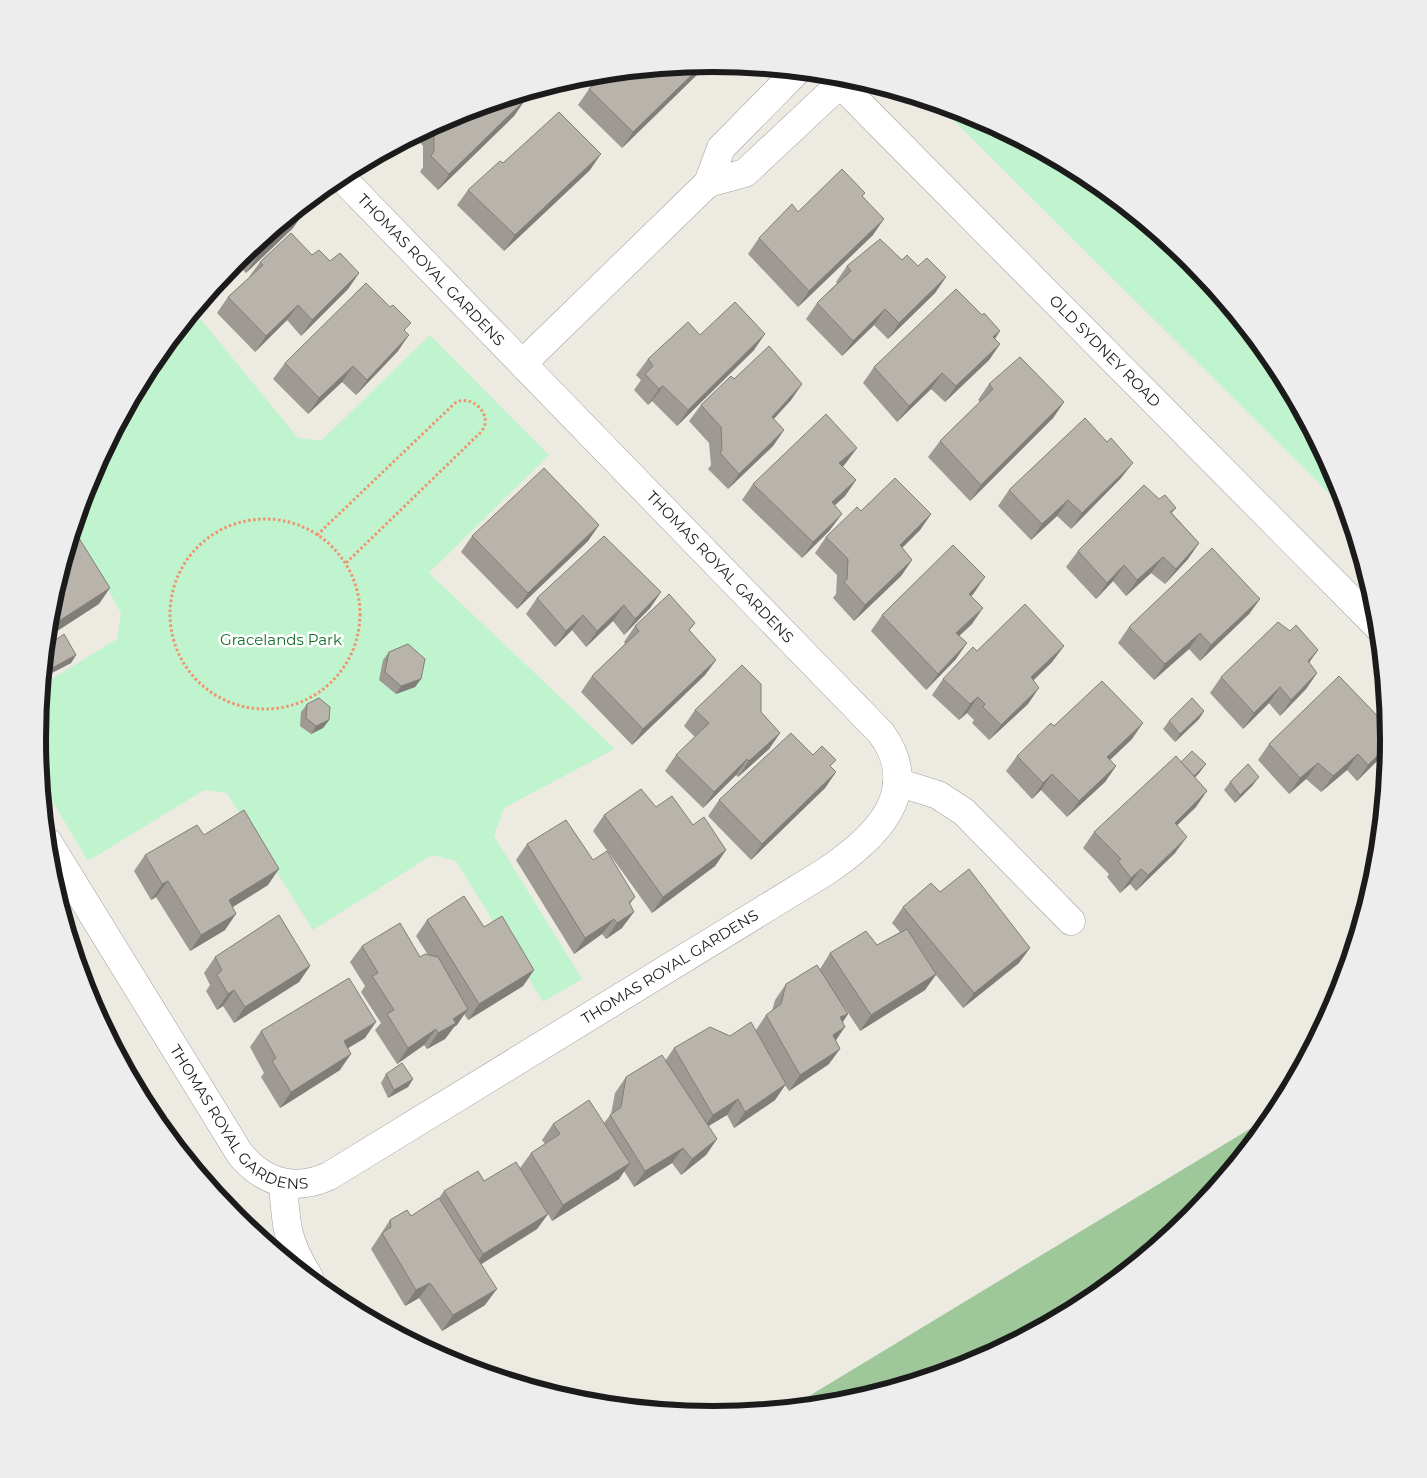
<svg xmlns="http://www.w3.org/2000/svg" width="1427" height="1478" viewBox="0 0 1427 1478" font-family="Montserrat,sans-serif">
  <rect width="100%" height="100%" fill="#eceae1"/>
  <!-- forest -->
  <path fill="#9ec899" d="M1276,1113L1191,1217L1089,1301L972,1364L845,1402L791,1407Z"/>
  <!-- park -->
  <g fill="#c0f4ce">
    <path d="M937,104L972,115L1089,177L1192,261L1276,364L1338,481L1348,512Z"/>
    <path d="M194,311L298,438L321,441L430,335L549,455L429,573L615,749L504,808L494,836L582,979L543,1002L456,861L432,855L313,930L227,793L204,790L88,861L42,784L38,739L43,684L117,639L121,613L74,529L89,480L152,363Z"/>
  </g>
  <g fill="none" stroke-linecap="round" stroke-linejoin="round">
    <!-- minor casing -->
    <g stroke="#9f9f9f" stroke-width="29">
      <g id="minor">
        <path id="s1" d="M831,75L1379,628"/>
        <path d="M708,183L745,173L840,84"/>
        <path d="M523,363L708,183L721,148L797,71"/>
        <path d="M897,782L938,795L964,812L1071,921"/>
        <path id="s2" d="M48,842L240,1154C264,1183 294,1192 329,1176L825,872C873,840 925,793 881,733L340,176"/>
        <path d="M283,1183C286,1224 286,1241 309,1277"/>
      </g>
    </g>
    <!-- path -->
    <g stroke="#ee9570" stroke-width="3" stroke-dasharray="2.5 2.5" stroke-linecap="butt">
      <circle cx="265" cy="614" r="95"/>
      <path d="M317,535L455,403C472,393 495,416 481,432L346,563"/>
    </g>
    <!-- minor -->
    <use href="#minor" stroke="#fff" stroke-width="28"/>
  </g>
  <!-- wall -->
  <g fill="#9e9a93">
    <path d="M708,64L622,148L578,105L589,89L606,74Z"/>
    <path d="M525,100L514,116L438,190L420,172L423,167V146L414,136L455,114Z"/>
    <path d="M503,163L590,170L504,251L457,205L468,190Z"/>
    <path d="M862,197L873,235L798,307L748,254L759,238L798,212Z"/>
    <path d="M300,208L304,212L293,228L246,273L235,262Z"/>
    <path d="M312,255L359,273L348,289L301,336L287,320L255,352L217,313L228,297L249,278V277L260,262Z"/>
    <path d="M902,260L946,277L935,293L888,339L874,325L842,356L806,319L817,303L837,283L836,282L847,266Z"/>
    <path d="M982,315L1000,331L995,339L1000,344L989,360L945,402L931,389L897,422L863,383L874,367Z"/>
    <path d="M405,331L398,351L356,395L342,382L308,414L273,379L285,363Z"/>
    <path d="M700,335L754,350L677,426L652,401L648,405L634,390L641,380L636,375L648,359Z"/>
    <path d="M734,379L802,384L791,400L773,419L784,430L773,446L728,489L708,469L711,465L709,443L689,421L701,405Z"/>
    <path d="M989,384L1064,402L1053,418L970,501L928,457L940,441L980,402L978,400Z"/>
    <path d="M857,448L845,464L843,467L856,480L845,496L835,505L830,530L802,558L742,500L753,484Z"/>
    <path d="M1121,478L1071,529L1057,516L1031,540L998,506L1009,490Z"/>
    <path d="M1159,499L1176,508L1172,513L1199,543L1188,559L1165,584L1151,573L1126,596L1113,581L1096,599L1066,567L1078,551Z"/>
    <path d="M861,511L931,514L920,530L902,548L912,560L901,576L854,621L833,598L836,594L837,575L815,553L826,537Z"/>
    <path d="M599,525L588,541L517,609L461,552L472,536Z"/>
    <path d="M661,592L650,608L624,635L613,621L586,647L572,630L555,647L526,614L537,598Z"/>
    <path d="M974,593L971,596L972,624L959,636L956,659L926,690L871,631L882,615Z"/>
    <path d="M1260,599L1249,614L1200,661L1189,649L1154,680L1118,643L1129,627Z"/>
    <path d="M695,623L689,631L716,660L705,675L632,745L581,692L592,676L625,644L624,642L635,626Z"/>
    <path d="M1290,631L1318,650L1309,663L1317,673L1306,689L1280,716L1269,703L1243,729L1210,693L1221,677Z"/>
    <path d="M47,646L76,655L71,663L46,676L44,673Z"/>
    <path d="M1064,646L1052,662L1034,680L1028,704L989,740L972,723L974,720L967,713L959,720L932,695L943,679Z"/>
    <path d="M389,652L421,679L415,687L396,694L379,680L383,660Z"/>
    <path d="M307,704L329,720L323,728L311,734L300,726L301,712Z"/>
    <path d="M695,710L761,712L780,733L769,749L738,777L736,775L703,808L665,771L676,755L695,737L684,726Z"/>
    <path d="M1204,711L1199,719L1175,742L1163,729L1169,721Z"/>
    <path d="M1054,726L1132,739L1110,760L1116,766L1105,782L1067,817L1041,790L1032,799L1006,771L1017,756Z"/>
    <path d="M1269,744L1386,752L1357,781L1347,770L1321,792L1306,779L1289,794L1258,760Z"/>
    <path d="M1181,762L1200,772L1195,778L1196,807L1177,825L1175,853L1136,891L1130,884L1120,893L1107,877L1109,874L1083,848L1094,832Z"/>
    <path d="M831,767L836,772L825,788L751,860L708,816L719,800Z"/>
    <path d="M1230,782L1253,785L1235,803L1224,790Z"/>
    <path d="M656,807L693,825L726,850L715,866L652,913L593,831L604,815Z"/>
    <path d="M204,835L268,885L233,907L225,930L190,951L156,897L151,900L134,871L145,855Z"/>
    <path d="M527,844L593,860L635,897L630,904L622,928L606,939L602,934L574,954L516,860Z"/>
    <path d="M940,892L1019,963L963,1008L936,975L925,990L860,1031L843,1005L848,1014L843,1022L836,1040L829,1064L789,1091L785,1085L775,1100L734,1128L727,1115L708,1126L717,1139L706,1155L681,1175L672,1163L634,1187L624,1171L619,1179L552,1221L548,1214L537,1229L481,1264L485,1305L442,1331L419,1298L405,1306L371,1249L390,1220L411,1216L439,1198L444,1191L484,1181L520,1168L531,1153L545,1144L542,1140L553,1124L604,1123L611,1114L615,1093L626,1077L665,1061L674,1048L730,1036L756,1030L766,1015L772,1011L775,1000L786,984L820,969L830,953L877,945L900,932L892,923L903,907Z"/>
    <path d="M427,920L484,927L534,970L523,986L468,1020L464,1014L457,1025L454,1027L445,1039L427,1049L424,1045L397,1064L375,1030L381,1023L361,992L365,986L350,962L362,946L420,957L428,955L416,936Z"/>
    <path d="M215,957L310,966L299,982L234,1023L223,1006L217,1010L206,991L210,985L204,973Z"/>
    <path d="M261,1031L365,1038L348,1048L340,1070L280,1108L261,1077L264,1073L250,1047Z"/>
    <path d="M386,1074L413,1079L408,1087L388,1098L381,1083Z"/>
  </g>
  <!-- shaded-wall -->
  <g fill="#817d78">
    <path d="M703,64H708L622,148L633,132Z"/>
    <path d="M525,100L514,116L438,190L449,174Z"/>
    <path d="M601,154L590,170L504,251L515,235Z"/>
    <path d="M304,212L293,228L246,273L257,257Z"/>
    <path d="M884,219L873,235L798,307L809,291Z"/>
    <path d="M359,273L348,289L301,336L312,320Z"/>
    <path d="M946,277L935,293L888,339L899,323Z"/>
    <path d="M298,305L287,320L255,352L266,336Z"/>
    <path d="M885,309L874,325L842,356L853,341Z"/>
    <path d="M1000,331L989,347L993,337Z"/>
    <path d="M765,334L754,350L677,426L688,410Z"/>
    <path d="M409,335L398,351L356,395L367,380Z"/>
    <path d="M1000,344L989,360L945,402L956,386Z"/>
    <path d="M353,366L342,382L308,414L319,398Z"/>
    <path d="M942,373L931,389L897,422L909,406Z"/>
    <path d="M802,384L791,400L761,433L772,417Z"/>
    <path d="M663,386L652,401L648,405L659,389Z"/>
    <path d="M1064,402L1053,418L970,501L981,485Z"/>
    <path d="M784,430L773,446L728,489L739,474Z"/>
    <path d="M857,448L845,464L828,479L839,463Z"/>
    <path d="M1133,463L1121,478L1071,529L1082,513Z"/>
    <path d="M856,480L845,496L821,518L832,502Z"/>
    <path d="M1068,500L1057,516L1031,540L1042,524Z"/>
    <path d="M842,514L830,530L802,558L813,542Z"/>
    <path d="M931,514L920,530L889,561L900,545Z"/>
    <path d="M599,525L588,541L517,609L528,593Z"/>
    <path d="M1199,543L1188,559L1165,584L1176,569Z"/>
    <path d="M1163,557L1151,573L1126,596L1137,580Z"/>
    <path d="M912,560L901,576L854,621L865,605Z"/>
    <path d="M1124,565L1113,581L1096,599L1107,583Z"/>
    <path d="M985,577L974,593L958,609L969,594Z"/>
    <path d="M110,588L99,604L48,637V628Z"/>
    <path d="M661,592L650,608L624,635L635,619Z"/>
    <path d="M1260,599L1249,614L1200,661L1211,645Z"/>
    <path d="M624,605L613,621L586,647L597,631Z"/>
    <path d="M983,608L972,624L945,649L956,633Z"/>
    <path d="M583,615L572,630L555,647L566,631Z"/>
    <path d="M1200,633L1189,649L1154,680L1165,664Z"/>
    <path d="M967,643L956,659L926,690L938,674Z"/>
    <path d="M1064,646L1052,662L1020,693L1031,677Z"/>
    <path d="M1318,650L1307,665L1308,661Z"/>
    <path d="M76,655L71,663L46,676L52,668Z"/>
    <path d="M716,660L705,675L632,745L643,729Z"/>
    <path d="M1317,673L1306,689L1280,716L1291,700Z"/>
    <path d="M421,679L415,687L396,694L401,686Z"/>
    <path d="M1280,687L1269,703L1243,729L1254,713Z"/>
    <path d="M1039,688L1028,704L989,740L1001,725Z"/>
    <path d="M978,697L967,713L959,720L970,704Z"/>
    <path d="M1204,711L1199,719L1175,742L1180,734Z"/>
    <path d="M329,720L323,728L311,734L316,726Z"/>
    <path d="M1143,723L1132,739L1096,773L1107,757Z"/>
    <path d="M780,733L769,749L738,777L749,761Z"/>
    <path d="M1389,744V748L1386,752L1357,781L1368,765Z"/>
    <path d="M1358,754L1347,770L1321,792L1333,776Z"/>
    <path d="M747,759L736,775L703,808L714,792Z"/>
    <path d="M1318,763L1306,779L1289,794L1300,778Z"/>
    <path d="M1206,764L1200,772L1187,785L1193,777Z"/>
    <path d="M1116,766L1105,782L1067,817L1079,801Z"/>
    <path d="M836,772L825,788L751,860L762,844Z"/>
    <path d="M1052,774L1041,790L1032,799L1043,783Z"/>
    <path d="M1259,777L1253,785L1235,803L1240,795Z"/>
    <path d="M1207,791L1196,807L1164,838L1175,823Z"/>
    <path d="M1187,837L1175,853L1136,891L1148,875Z"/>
    <path d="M726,850L715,866L652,913L663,897Z"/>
    <path d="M279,869L268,885L218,916L229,900Z"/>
    <path d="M1141,869L1130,884L1120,893L1131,878Z"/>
    <path d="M168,881L156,897L151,900L162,884Z"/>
    <path d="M634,912L622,928L606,939L617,923Z"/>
    <path d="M236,914L225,930L190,951L201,935Z"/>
    <path d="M614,919L602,934L574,954L585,938Z"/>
    <path d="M1030,948L1019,963L963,1008L974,993Z"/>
    <path d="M310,966L299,982L234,1023L245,1007Z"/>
    <path d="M534,970L523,986L468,1020L479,1004Z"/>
    <path d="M936,974L925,990L860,1031L871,1015Z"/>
    <path d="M234,990L223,1006L217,1010L228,994Z"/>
    <path d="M468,1009L457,1025L454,1027L445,1039L427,1049L438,1033L453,1019Z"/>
    <path d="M848,1014L837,1030L840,1017Z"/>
    <path d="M376,1022L365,1038L333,1057L344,1041Z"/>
    <path d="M845,1027L834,1043L833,1035Z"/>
    <path d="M436,1029L424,1045L397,1064L408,1048Z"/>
    <path d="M840,1049L829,1064L789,1091L800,1075Z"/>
    <path d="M351,1054L340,1070L280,1108L291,1092Z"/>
    <path d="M413,1079L408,1087L388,1098L394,1090Z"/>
    <path d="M786,1084L775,1100L734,1128L745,1112Z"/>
    <path d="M738,1099L727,1115L702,1130L713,1115Z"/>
    <path d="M717,1139L706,1155L681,1175L692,1159Z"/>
    <path d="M683,1148L672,1163L634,1187L645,1171Z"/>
    <path d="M630,1163L619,1179L552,1221L563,1205Z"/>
    <path d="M548,1214L537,1229L472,1270L483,1254Z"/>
    <path d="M430,1283L419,1298L405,1306L416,1290Z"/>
    <path d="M497,1289L485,1305L442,1331L453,1315Z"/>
  </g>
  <!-- building -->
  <g fill="#b8b3ab" stroke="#817d78">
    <path d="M703,64L633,132L589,89L606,74Z"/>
    <path d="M520,95L525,100L449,174L431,156L434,151V130L432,127L455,114Z"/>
    <path d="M559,112L601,154L515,235L468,190L500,161L503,163Z"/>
    <path d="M842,169L865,193L862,196L884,219L809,291L759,238L792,204L798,212Z"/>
    <path d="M300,208L304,212L257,257L249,250Z"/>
    <path d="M291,233L312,255L319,250L330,261L340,253L359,273L312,320L298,305L266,336L228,297L263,265L260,262Z"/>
    <path d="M880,239L902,260L907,255L918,266L927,258L946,277L899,323L885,309L853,341L817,303L851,271L847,266Z"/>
    <path d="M366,283L390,307L393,305L411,323L404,330L409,335L367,380L353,366L319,398L285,363Z"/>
    <path d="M956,289L982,315L984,313L1000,331L993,337L1000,344L956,386L942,373L909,406L874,367Z"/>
    <path d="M735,302L765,334L688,410L663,386L659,389L645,374L653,366L648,359L688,322L700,335Z"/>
    <path d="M769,346L802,384L772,417L784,430L739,474L720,453L722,450L721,427L701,405L731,376L734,379Z"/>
    <path d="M1020,357L1064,402L981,485L940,441L993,389L989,384Z"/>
    <path d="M826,414L857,448L839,463L856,480L832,502L842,514L813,542L753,484Z"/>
    <path d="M1085,418L1107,442L1111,438L1133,463L1082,513L1068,500L1042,524L1009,490Z"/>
    <path d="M544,468L599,525L528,593L472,536Z"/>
    <path d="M895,478L931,514L900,545L912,560L865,605L844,582L847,579L848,559L826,537L857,507L861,511Z"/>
    <path d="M1144,485L1159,499L1165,495L1176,508L1170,512L1199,543L1176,569L1163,557L1137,580L1124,565L1107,583L1078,551Z"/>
    <path d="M74,530L110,588L48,628L51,607Z"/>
    <path d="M604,536L661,592L635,619L624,605L597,631L583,615L566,631L537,598Z"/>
    <path d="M953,545L985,577L969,594L983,608L956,633L967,643L938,674L882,615Z"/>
    <path d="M1212,548L1260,599L1211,645L1200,633L1165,664L1129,627Z"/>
    <path d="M669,594L695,623L689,630L716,660L643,729L592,676L639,631L635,626Z"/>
    <path d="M1025,604L1064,646L1031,677L1039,688L1001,725L983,707L985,704L978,697L970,704L943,679L973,647L977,651Z"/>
    <path d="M1278,622L1290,631L1296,625L1318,650L1308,661L1317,673L1291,700L1280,687L1254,713L1221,677Z"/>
    <path d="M64,634L76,655L52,668L45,658L47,646Z"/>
    <path d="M408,644L425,659L421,679L401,686L385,672L389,652Z"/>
    <path d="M742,665L761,684V712L780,733L749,761L747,759L714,792L676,755L709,723L695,710Z"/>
    <path d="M1339,676L1388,727L1390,739L1389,744L1368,765L1358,754L1333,776L1318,763L1300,778L1269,744Z"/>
    <path d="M1102,681L1143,723L1107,757L1116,766L1079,801L1052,774L1043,783L1017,756L1051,723L1054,726Z"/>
    <path d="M319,698L330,707L329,720L316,726L306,718L307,704Z"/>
    <path d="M1192,698L1204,711L1180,734L1169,721Z"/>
    <path d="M791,733L813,755L822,746L836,760L830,766L836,772L762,844L719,800Z"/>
    <path d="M1192,751L1206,764L1194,776L1181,762Z"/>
    <path d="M1176,756L1207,791L1175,823L1187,837L1148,875L1141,869L1131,878L1118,861L1121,859L1094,832Z"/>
    <path d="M1248,764L1259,777L1240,795L1230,782Z"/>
    <path d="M641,789L656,807L672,796L693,825L704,817L726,850L663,897L604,815Z"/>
    <path d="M244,810L279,869L229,900L236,914L201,935L168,881L162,884L145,855L197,825L204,835Z"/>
    <path d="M566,820L593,860L607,851L635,897L629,902L634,912L617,923L614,919L585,938L527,844Z"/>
    <path d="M969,869L1030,948L974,993L903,907L931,883L940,892Z"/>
    <path d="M464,896L484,927L502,916L534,970L479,1004L427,920Z"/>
    <path d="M279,915L310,966L245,1007L234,990L228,994L217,975L222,970L215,957Z"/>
    <path d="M400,923L420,957L425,954L438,957L468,1009L453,1019L456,1023L438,1033L436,1029L408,1048L387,1014L394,1010L372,976L378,973L362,946Z"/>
    <path d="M907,929L936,974L871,1015L830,953L866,931L877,945Z"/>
    <path d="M817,965L848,1014L840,1017L845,1027L833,1035L840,1049L800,1075L766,1015L781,1004L786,984Z"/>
    <path d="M349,978L376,1022L344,1041L351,1054L291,1092L272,1061L276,1058L261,1031Z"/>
    <path d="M751,1022L786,1084L745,1112L738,1099L713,1115L674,1048L710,1027L730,1036Z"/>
    <path d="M662,1055L717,1139L692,1159L683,1148L645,1171L610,1115L621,1107L626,1077Z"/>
    <path d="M402,1063L413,1079L394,1090L386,1074Z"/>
    <path d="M589,1100L630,1163L563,1205L531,1153L560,1134L553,1124Z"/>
    <path d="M516,1162L548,1214L483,1254L444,1191L478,1171L484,1181Z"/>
    <path d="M439,1198L497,1289L453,1315L430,1283L416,1290L382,1233L391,1227L390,1220L407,1210L411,1216Z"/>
  </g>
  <g text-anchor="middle" stroke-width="5" stroke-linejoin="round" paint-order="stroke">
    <!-- street labels -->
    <g font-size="15" fill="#1b1b1b" stroke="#fff">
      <text transform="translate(431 270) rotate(46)" y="5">THOMAS ROYAL GARDENS</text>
      <text dy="5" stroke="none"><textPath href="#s1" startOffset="389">OLD SYDNEY ROAD</textPath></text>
      <text transform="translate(720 567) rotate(46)" y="5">THOMAS ROYAL GARDENS</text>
      <text dy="5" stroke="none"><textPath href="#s2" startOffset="866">THOMAS ROYAL GARDENS</textPath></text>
      <text dy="5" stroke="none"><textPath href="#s2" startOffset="342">THOMAS ROYAL GARDENS</textPath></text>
    </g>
    <!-- park labels -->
    <g font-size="15" fill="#136e2c" stroke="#fff">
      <text x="281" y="645">Gracelands Park</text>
    </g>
  </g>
  <!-- crop -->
  <path d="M0 0H1427V1478H0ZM46 739a667 667 0 1 1 1334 0a667 667 0 1 1-1334 0Z" fill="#ededed" fill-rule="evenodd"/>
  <path fill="none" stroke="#1b1b1b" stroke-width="6" d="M46 739a667 667 0 1 1 1334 0a667 667 0 1 1-1334 0Z"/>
</svg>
